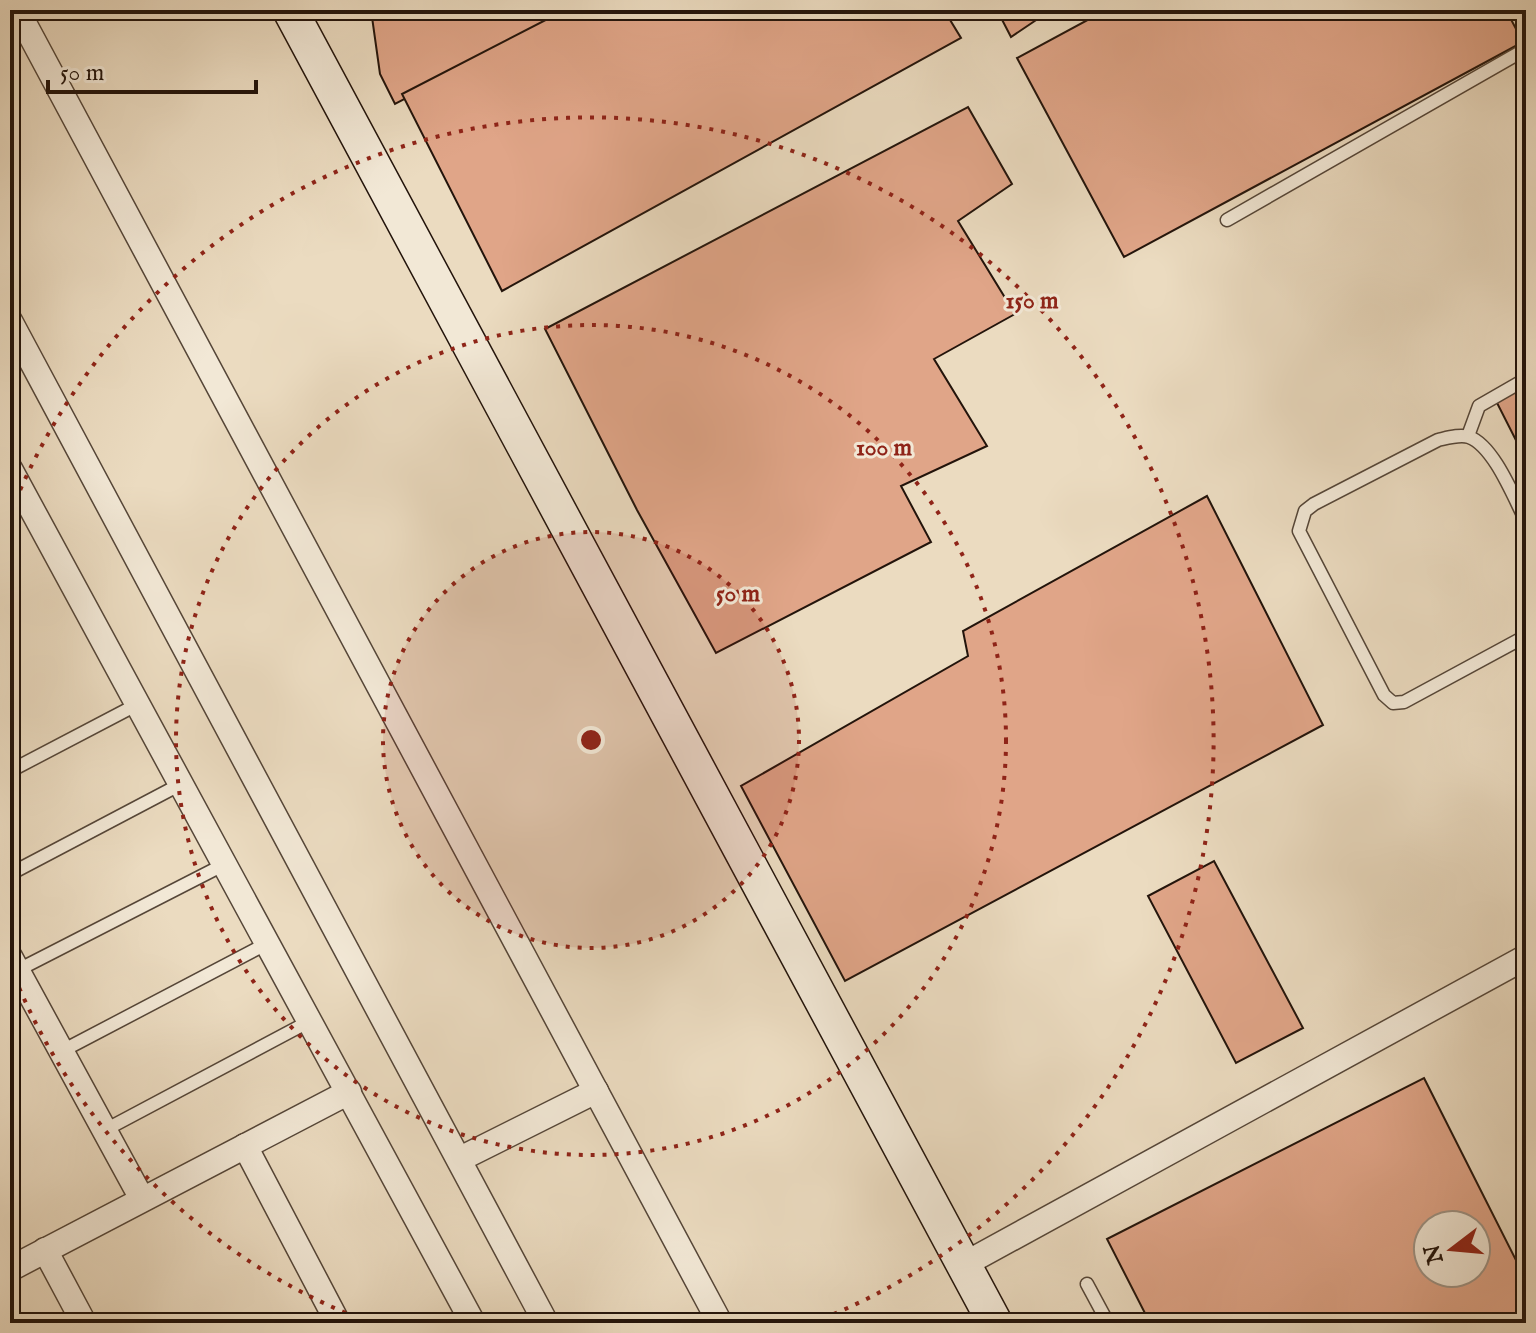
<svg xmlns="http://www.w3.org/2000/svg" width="1536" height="1333" viewBox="0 0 1536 1333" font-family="'IM FELL English',serif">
  <rect width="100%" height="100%" fill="#ebdbc0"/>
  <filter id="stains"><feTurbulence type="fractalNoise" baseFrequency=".0025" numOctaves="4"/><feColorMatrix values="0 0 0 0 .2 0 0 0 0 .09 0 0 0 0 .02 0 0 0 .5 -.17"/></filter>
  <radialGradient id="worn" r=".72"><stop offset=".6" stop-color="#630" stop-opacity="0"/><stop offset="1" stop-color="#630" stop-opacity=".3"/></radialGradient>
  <!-- building -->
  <g fill="#e0a588" stroke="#23140b" stroke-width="2" fill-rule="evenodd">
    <path d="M371,10H575L395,104L380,74Z"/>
    <path d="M565,10H944L961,38L502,291L402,94Z"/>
    <path d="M997,10H1051L1011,37Z"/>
    <path d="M1106,10H1506L1523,42L1124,257L1017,58Z"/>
    <path d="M968,107L1012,184L958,221L1015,314L934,359L987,446L901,486L931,542L716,653L637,510L545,329Z"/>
    <path d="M1526,378V460L1493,395Z"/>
    <path d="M1207,496L1323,725L845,981L741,786L968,656L963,631Z"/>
    <path d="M1214,861L1303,1028L1236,1063L1148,896Z"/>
    <path d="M1424,1078L1526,1280V1323H1150L1107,1239ZM1428,1225H1476V1273H1428Z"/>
  </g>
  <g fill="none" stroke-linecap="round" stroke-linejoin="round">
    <!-- lane casing -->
    <g stroke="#554638" stroke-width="15">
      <g id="lane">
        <path d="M1227,220L1526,49"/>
        <path d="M1468,436L1479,406L1526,379"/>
        <path d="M1526,521C1514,498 1494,446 1469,437C1460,434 1447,438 1438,440L1314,504L1305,511L1299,531L1384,695L1393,703L1404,702L1526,636"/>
        <path d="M10,771L138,704"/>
        <path d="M10,874L181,784"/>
        <path d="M18,970L225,864"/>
        <path d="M62,1051L268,943"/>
        <path d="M105,1130L310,1021"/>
        <path d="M1087,1284L1108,1323"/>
      </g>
    </g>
    <!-- street casing -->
    <g stroke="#554638" stroke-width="27">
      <g id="street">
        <path d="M17,10L720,1323"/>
        <path d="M10,321L546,1323"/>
        <path d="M10,469L473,1323"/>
        <path d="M10,957L142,1199"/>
        <path d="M245,1146L338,1323"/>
        <path d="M460,1159L596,1091"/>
        <path d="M45,1250L84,1323"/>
        <path d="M963,1265L1526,957"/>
        <path d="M10,1269L349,1092"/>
      </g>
    </g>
    <!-- secondary casing -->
    <g stroke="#23140b" stroke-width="37">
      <path id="secondary" d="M290,10L995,1323"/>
    </g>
    <!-- lane -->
    <use href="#lane" stroke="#f2e8d6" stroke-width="12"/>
    <!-- street -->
    <use href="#street" stroke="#f2e8d6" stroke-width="24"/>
    <!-- secondary -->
    <use href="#secondary" stroke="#f2e8d6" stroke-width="34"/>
  </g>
  <!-- distance rings -->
  <circle cx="591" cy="740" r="208" fill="#8f2418" fill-opacity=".12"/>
  <g fill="none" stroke="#8f2418" stroke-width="4" stroke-dasharray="4 8">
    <circle cx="591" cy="740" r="208"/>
    <circle cx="591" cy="740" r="415"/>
    <path d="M368 1322A623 623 0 0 1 11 968M11 512A623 623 0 1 1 814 1322"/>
  </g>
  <circle cx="591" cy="740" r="12" fill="#8f2418" stroke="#f2e8d6" stroke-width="4"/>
  <g font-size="24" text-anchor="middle" font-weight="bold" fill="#8f2418" stroke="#f2e8d6" stroke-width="6" stroke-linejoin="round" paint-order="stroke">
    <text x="1032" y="308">150 m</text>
    <text x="884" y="455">100 m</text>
    <text x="738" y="601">50 m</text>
  </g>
  <!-- margin -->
  <rect width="1536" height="1333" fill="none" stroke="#ebdbc0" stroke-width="40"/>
  <rect x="12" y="12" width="1512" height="1309" fill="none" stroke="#23140b" stroke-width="4"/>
  <rect x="20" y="20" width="1496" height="1293" fill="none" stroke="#23140b" stroke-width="2"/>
  <!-- north arrow -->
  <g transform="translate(1452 1249) rotate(254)"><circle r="38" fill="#f2e8d6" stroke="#9f9385" stroke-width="2"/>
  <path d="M0-6L14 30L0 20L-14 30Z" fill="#8f2418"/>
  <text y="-12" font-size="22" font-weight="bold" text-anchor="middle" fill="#23140b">N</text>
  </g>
  <!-- scale -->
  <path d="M48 80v12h208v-12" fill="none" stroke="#23140b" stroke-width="4"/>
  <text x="60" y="80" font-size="24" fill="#23140b" stroke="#f2e8d6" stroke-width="6" paint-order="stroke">50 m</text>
  <rect width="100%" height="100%" filter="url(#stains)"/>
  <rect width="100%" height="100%" fill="url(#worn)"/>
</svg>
